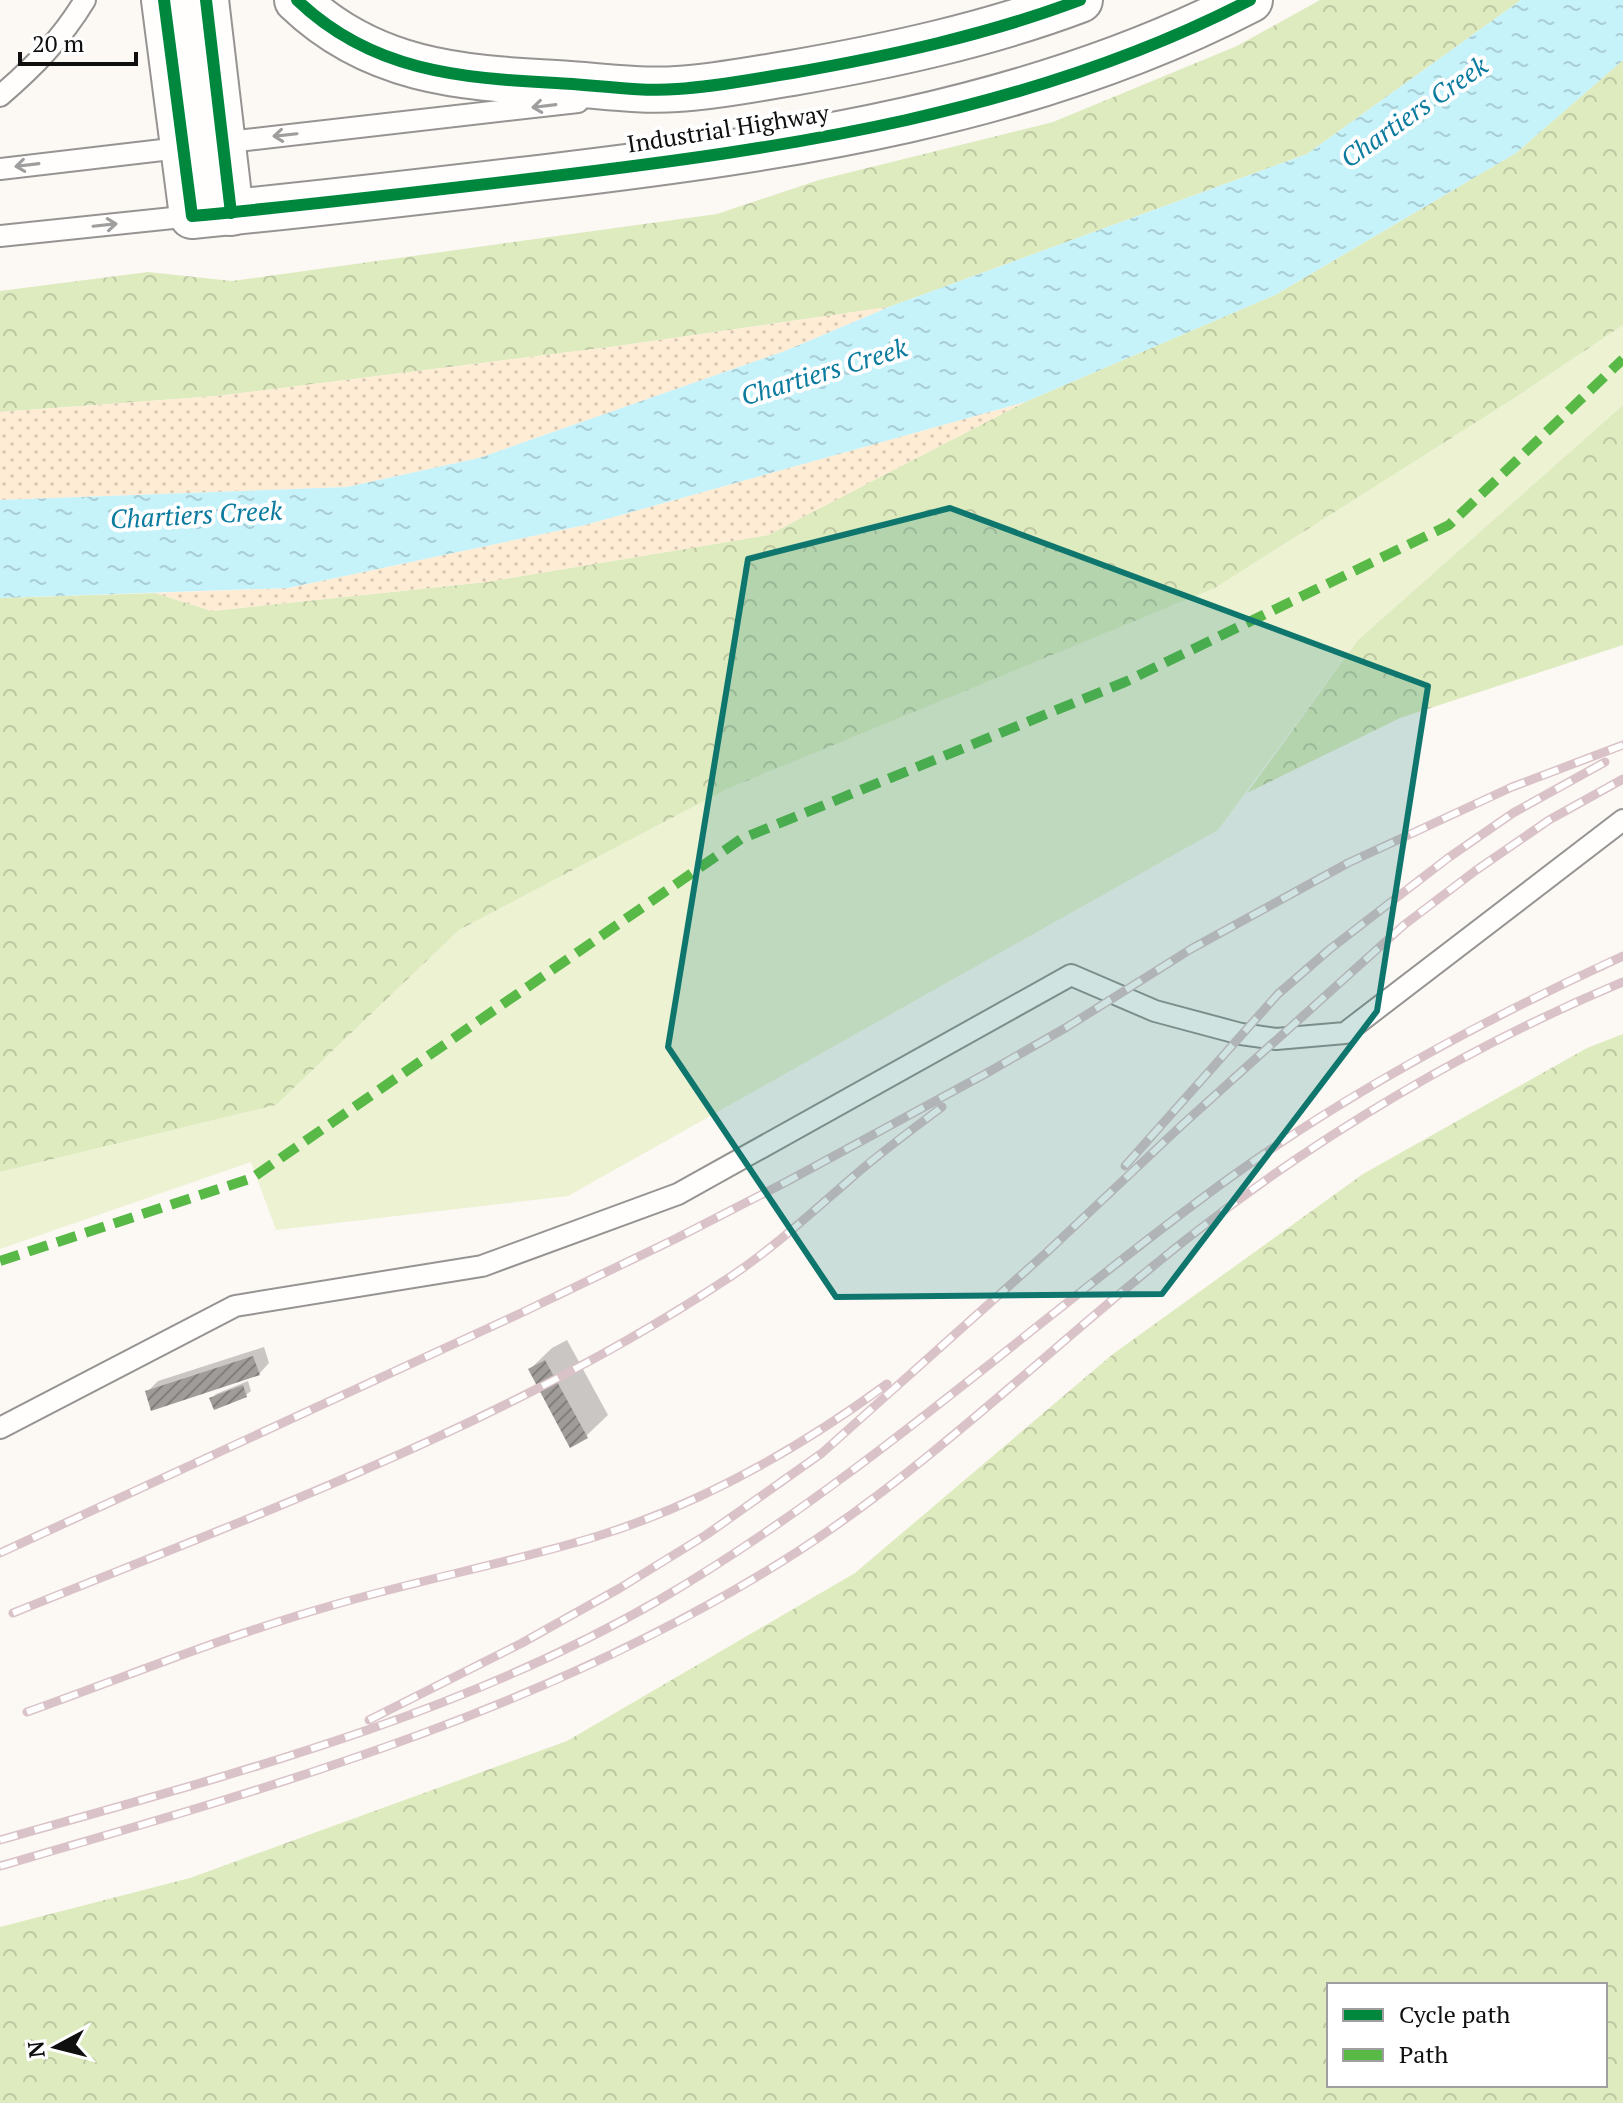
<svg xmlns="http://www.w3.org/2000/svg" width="1623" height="2103" viewBox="0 0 1623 2103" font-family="'PT Serif',serif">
  <defs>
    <pattern id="forest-crowns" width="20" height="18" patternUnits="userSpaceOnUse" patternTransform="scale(2)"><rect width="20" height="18" fill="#deebbf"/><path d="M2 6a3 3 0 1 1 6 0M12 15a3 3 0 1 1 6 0" fill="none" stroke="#bdc8a3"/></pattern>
    <pattern id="sand-dots" width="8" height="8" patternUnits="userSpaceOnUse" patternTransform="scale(2)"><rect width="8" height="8" fill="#feecd4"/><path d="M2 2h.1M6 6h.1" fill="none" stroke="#d8c9b5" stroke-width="1.8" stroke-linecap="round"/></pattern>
    <pattern id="water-ripples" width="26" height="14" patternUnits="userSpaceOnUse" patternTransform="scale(2)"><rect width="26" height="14" fill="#c6f2fa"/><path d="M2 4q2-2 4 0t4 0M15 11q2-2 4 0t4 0" fill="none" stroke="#a9ced5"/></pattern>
    <pattern id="building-hatch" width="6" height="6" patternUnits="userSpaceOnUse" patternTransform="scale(2)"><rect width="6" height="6" fill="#a09c99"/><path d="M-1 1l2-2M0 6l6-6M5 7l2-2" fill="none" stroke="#817e7b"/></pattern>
  </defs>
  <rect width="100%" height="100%" fill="#fcf8f4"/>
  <!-- grass -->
  <path fill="#ecf2d2" d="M1623,325V405L1358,640L1218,830L568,1196L276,1230L251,1162L0,1249V1172L276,1105L459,930L727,789L1215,588L1513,399Z"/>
  <!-- forest -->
  <g fill="url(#forest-crowns)" fill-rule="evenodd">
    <path d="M1320,0H1521L1307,154L889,307L618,346L217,396L0,412V291L148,272L232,281L717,214L819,180L1053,122L1237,46Z"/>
    <path d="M1623,60V325L1513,399L1215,588L727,789L459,930L276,1105L0,1172V598L155,593L212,611L486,582L768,535L1025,402L1275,295L1516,153Z"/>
    <path d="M1623,405V645L1400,718L1247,793L1358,640Z"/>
    <path d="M1623,1034V2103H0V1927L190,1878L567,1741L855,1573L1113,1354L1363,1174L1587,1048ZM1329,1985H1605V2085H1329Z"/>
  </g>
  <!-- sand -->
  <g fill="url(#sand-dots)">
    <path d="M889,307L785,351L479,458L347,487L0,500V412L217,396L618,346Z"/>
    <path d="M1025,402L768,535L486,582L212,611L155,593L288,588L585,525Z"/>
  </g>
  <!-- water -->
  <path fill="url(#water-ripples)" d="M1521,0H1623V60L1516,153L1275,295L1025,402L585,525L288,588L0,598V500L347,487L479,458L785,351L889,307L1307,154Z"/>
  <!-- shadow -->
  <g fill="#0003">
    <path d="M567,1340L608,1415L586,1436L530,1369L552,1348Z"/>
    <path d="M264,1347L269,1363L259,1374L147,1392L158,1381Z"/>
    <path d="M248,1381L251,1391L246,1395L212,1398L216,1394Z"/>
  </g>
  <!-- building -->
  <g fill="url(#building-hatch)">
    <path d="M253,1356L260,1375L151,1411L145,1391Z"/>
    <path d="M545,1360L588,1438L570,1448L528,1369Z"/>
    <path d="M243,1385L247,1397L214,1410L209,1398Z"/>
  </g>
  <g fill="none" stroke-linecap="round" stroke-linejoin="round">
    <!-- service casing -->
    <g stroke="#969492" stroke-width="24">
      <g id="service">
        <path d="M0,96C34,67 62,38 85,0"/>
        <path d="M220,143L578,102"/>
        <path d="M0,169L188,147"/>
        <path d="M0,236L192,216"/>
        <path d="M0,1428L235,1306L482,1266L678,1194L1071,975L1155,1011L1241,1034L1276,1039L1345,1033L1623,820"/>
      </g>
    </g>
    <!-- tertiary casing -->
    <g stroke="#969492" stroke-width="48">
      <g id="tertiary">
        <path d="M164,0L192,216C310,205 428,191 546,177C787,148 1032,113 1250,0"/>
        <path d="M206,0L231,213"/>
        <path d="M297,0C371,71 459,78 556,83C596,85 638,92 677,89C715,87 754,79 792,73C889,56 987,35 1080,0"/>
      </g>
    </g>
    <!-- service -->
    <use href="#service" stroke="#fffefd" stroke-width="20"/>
    <!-- tertiary -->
    <use href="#tertiary" stroke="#fffefd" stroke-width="44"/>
    <!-- rail casing -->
    <g stroke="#dac3c8" stroke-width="9">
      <g id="rail">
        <path d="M1125,1166L1278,994L1330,949L1448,858L1513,813L1605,762"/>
        <path d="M0,1553L519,1314L675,1239L786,1182L985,1074L1067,1027L1191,949L1348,863L1512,787L1623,745"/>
        <path d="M13,1613C258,1514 508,1424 730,1277C772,1249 809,1215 847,1182C877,1155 910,1131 942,1107"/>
        <path d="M27,1712C128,1676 228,1635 330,1606C415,1581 503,1564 588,1539C696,1507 797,1450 887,1384"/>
        <path d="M369,1720L522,1643L620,1588L706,1535L822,1453L1047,1252L1182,1125L1404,925L1475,871L1549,820L1623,779"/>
        <path d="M0,1840C225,1776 455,1718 659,1600C862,1481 1035,1320 1224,1182C1348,1092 1483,1020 1623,956"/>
        <path d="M0,1866C277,1786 556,1708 800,1550C939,1459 1057,1341 1188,1238C1319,1135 1469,1046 1623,982"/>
      </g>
    </g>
    <!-- rail -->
    <use href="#rail" stroke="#fff" stroke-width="6" stroke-dasharray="18" stroke-linecap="butt"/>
    <!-- quiet -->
    <path stroke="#58b947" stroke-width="10" stroke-dasharray="20 10" stroke-linecap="butt" d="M0,1261L252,1178L741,839L1125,682L1449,525L1623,359"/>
    <!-- cycleway casing -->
    <g stroke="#fff" stroke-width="17">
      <g id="cycleway">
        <path d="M164,0L192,216C310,205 428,191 546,177C787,148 1032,113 1250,0"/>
        <path d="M206,0L231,213"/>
        <path d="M297,0C371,71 459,78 556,83C596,85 638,92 677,89C715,87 754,79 792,73C889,56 987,35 1080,0"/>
      </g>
    </g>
    <!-- cycleway -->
    <use href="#cycleway" stroke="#00873e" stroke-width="12"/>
  </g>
  <!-- one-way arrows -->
  <defs><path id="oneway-shaft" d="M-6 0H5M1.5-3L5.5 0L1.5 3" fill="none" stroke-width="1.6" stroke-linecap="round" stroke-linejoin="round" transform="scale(2)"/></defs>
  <g stroke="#9f9e9e">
    <use href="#oneway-shaft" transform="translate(544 106) rotate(173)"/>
    <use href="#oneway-shaft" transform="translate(285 135) rotate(174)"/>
    <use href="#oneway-shaft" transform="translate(27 165) rotate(173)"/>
    <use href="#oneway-shaft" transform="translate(105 225) rotate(-6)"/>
  </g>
  <!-- marked area -->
  <path fill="#0f766e" fill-opacity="0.2" stroke="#0f766e" stroke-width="6" stroke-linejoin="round" d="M950,508L1428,686L1377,1011L1162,1294L836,1297L668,1047L748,559Z"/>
  <g text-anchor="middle" stroke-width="8" stroke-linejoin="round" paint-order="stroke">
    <!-- street labels -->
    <g font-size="24" fill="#0f0f0f" stroke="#fff">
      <text transform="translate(728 129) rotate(-9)" y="8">Industrial Highway</text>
    </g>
    <!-- water labels -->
    <g font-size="26" font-style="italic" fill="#0b7b9f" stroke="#fff">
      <text transform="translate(1414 112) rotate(-35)" y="9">Chartiers Creek</text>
      <text transform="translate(824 372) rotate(-17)" y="9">Chartiers Creek</text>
      <text transform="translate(196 515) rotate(-3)" y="9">Chartiers Creek</text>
    </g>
  </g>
  <!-- legend -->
  <rect x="1327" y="1983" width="280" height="104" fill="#ffffff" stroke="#9f9f9f" stroke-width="2"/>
  <rect x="1343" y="2009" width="40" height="12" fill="#00873e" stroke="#9f9f9f" stroke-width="2"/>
  <text x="1399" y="2023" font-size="24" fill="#0f0f0f">Cycle path</text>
  <rect x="1343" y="2049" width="40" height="12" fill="#58b947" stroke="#9f9f9f" stroke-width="2"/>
  <text x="1399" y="2063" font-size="24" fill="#0f0f0f">Path</text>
  <!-- north arrow -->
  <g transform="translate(56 2047) rotate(263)" stroke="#ffffff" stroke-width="6" paint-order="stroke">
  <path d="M0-6L14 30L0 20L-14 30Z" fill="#0f0f0f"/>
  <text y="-12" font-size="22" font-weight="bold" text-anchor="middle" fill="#0f0f0f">N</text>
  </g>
  <!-- scale -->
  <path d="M20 52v12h116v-12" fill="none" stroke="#0f0f0f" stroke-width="4"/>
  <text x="32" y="52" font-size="24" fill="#0f0f0f" stroke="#ffffff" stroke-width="6" paint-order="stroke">20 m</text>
</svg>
